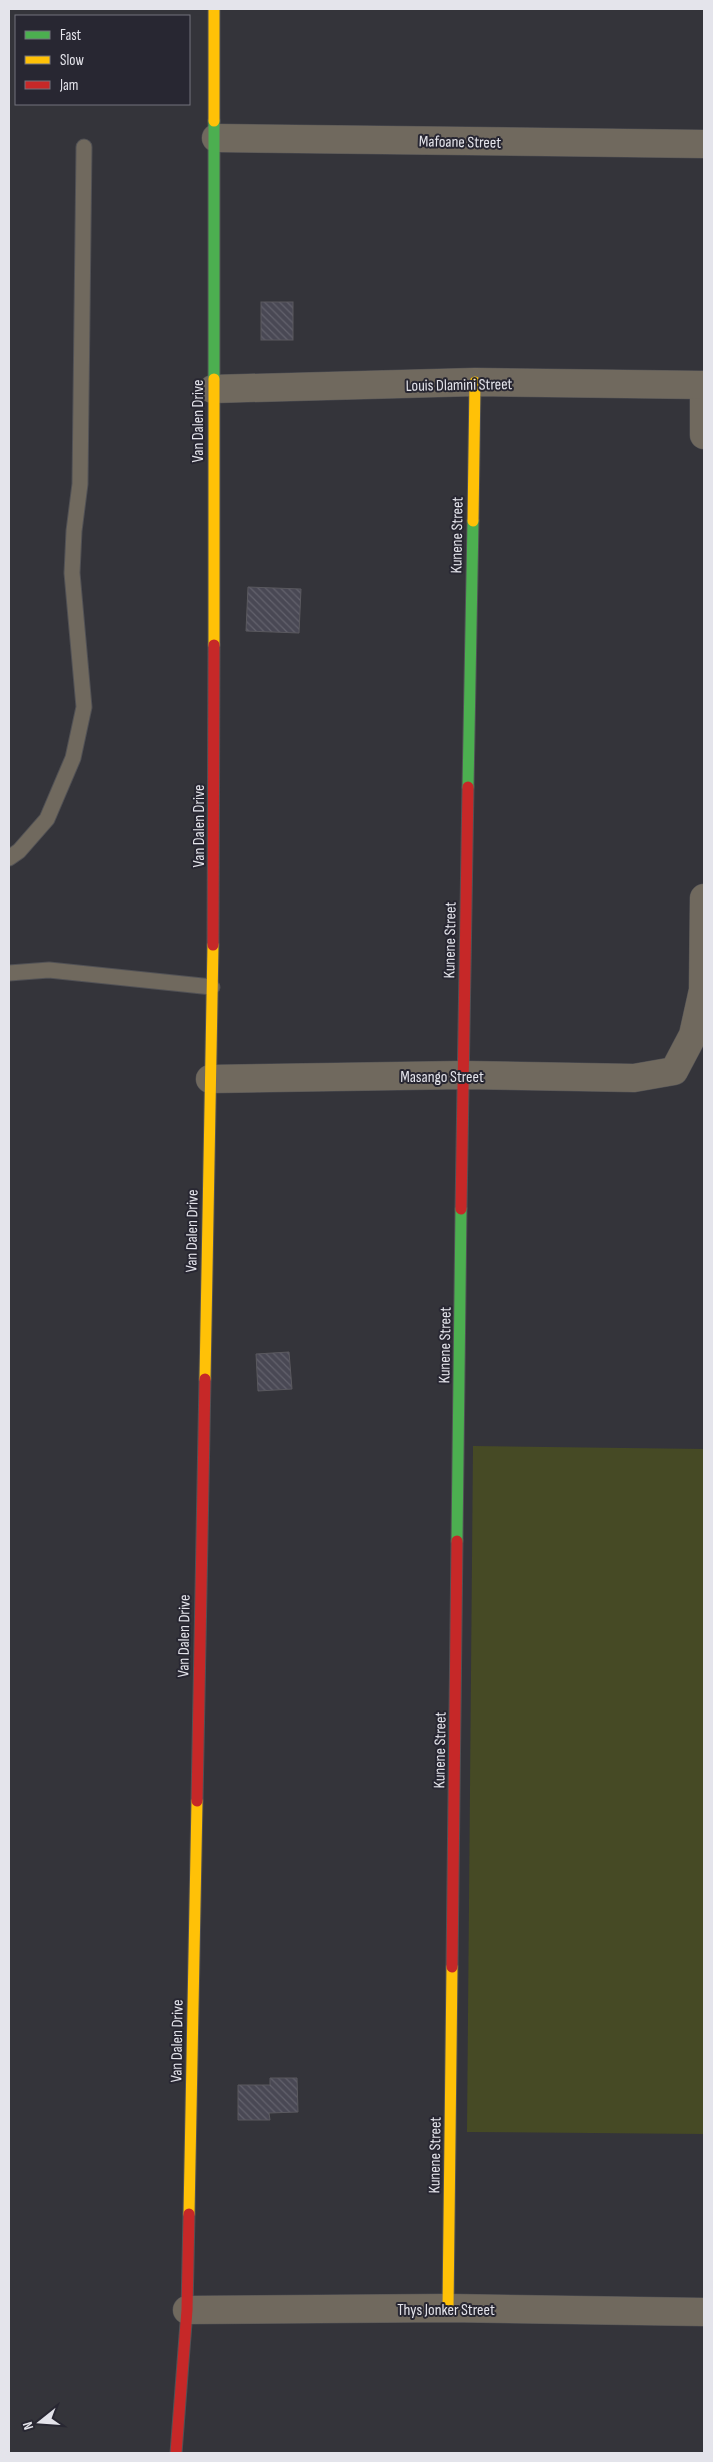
<svg xmlns="http://www.w3.org/2000/svg" width="713" height="2462" viewBox="0 0 713 2462" font-family="'Sofia Sans Condensed',sans-serif">
  <defs>
    <pattern id="building-back-hatch" width="6" height="6" patternUnits="userSpaceOnUse" patternTransform="scale(1.25)"><rect width="6" height="6" fill="#494854"/><path d="M-1 5l2 2M0 0l6 6M5-1l2 2" fill="none" stroke="#63626d"/></pattern>
  </defs>
  <rect width="100%" height="100%" fill="#34343a"/>
  <!-- pitch -->
  <path fill="#464a25" d="M473,1446L704,1449V2134L467,2132Z"/>
  <!-- building -->
  <g fill="url(#building-back-hatch)" stroke="#5a595f">
    <rect x="261" y="302" width="32" height="38"/>
    <path d="M248,587L301,589L299,633L246,631Z"/>
    <path d="M289,1352L292,1389L258,1391L256,1354Z"/>
    <path d="M270,2078H297L298,2112L269,2113L270,2120H238V2085H270Z"/>
  </g>
  <g fill="none" stroke-linecap="round" stroke-linejoin="round">
    <!-- lane casing -->
    <g stroke="#515155" stroke-width="17">
      <g id="lane">
        <path d="M9,858L19,851L47,819L73,758L84,707L72,573L74,531L80,484L84,147"/>
        <path d="M9,973L49,970L212,987"/>
      </g>
    </g>
    <!-- street casing -->
    <g stroke="#515155" stroke-width="29">
      <g id="street">
        <path d="M216,138L704,144"/>
        <path d="M704,385V435"/>
        <path d="M213,389L475,382L704,385"/>
        <path d="M210,1079L463,1075L634,1078L674,1071L693,1035L703,990L704,898"/>
        <path d="M187,2310L448,2308L704,2312"/>
      </g>
    </g>
    <!-- fast casing -->
    <g stroke="#515155" stroke-width="13">
      <g id="fast">
        <path d="M214,121V379"/>
        <path d="M468,787L473,521"/>
        <path d="M457,1541L461,1209"/>
      </g>
    </g>
    <!-- slow casing -->
    <g stroke="#515155" stroke-width="13">
      <g id="slow">
        <path d="M214,9V121"/>
        <path d="M214,379V645"/>
        <path d="M473,521L475,382"/>
        <path d="M205,1379L213,945"/>
        <path d="M189,2214L197,1801"/>
        <path d="M448,2308L452,1967"/>
      </g>
    </g>
    <!-- jam casing -->
    <g stroke="#515155" stroke-width="13">
      <g id="jam">
        <path d="M213,945L214,645"/>
        <path d="M461,1209L468,787"/>
        <path d="M197,1801L205,1379"/>
        <path d="M452,1967L457,1541"/>
        <path d="M176,2453L187,2310L189,2214"/>
      </g>
    </g>
    <!-- lane -->
    <use href="#lane" stroke="#70695e" stroke-width="15"/>
    <!-- street -->
    <use href="#street" stroke="#70695e" stroke-width="28"/>
    <!-- fast -->
    <use href="#fast" stroke="#4caf50" stroke-width="11"/>
    <!-- slow -->
    <use href="#slow" stroke="#ffc107" stroke-width="11"/>
    <!-- jam -->
    <use href="#jam" stroke="#c62828" stroke-width="11"/>
  </g>
  <g text-anchor="middle" stroke-width="4" stroke-linejoin="round" paint-order="stroke">
    <!-- street labels -->
    <g font-size="16" fill="#e4e4eb" stroke="#282732">
      <text transform="translate(460 141) rotate(1)" y="6">Mafoane Street</text>
      <text transform="translate(459 384) rotate(-1)" y="6">Louis Dlamini Street</text>
      <text transform="translate(197 421) rotate(-90)" y="6">Van Dalen Drive</text>
      <text transform="translate(456 535) rotate(-89)" y="6">Kunene Street</text>
      <text transform="translate(198 826) rotate(-90)" y="6">Van Dalen Drive</text>
      <text transform="translate(449 940) rotate(-89)" y="6">Kunene Street</text>
      <text x="442" y="1082">Masango Street</text>
      <text transform="translate(191 1231) rotate(-89)" y="6">Van Dalen Drive</text>
      <text transform="translate(444 1345) rotate(-89)" y="6">Kunene Street</text>
      <text transform="translate(183 1636) rotate(-89)" y="6">Van Dalen Drive</text>
      <text transform="translate(439 1750) rotate(-89)" y="6">Kunene Street</text>
      <text transform="translate(176 2041) rotate(-89)" y="6">Van Dalen Drive</text>
      <text transform="translate(434 2155) rotate(-89)" y="6">Kunene Street</text>
      <text x="446" y="2315">Thys Jonker Street</text>
    </g>
  </g>
  <!-- border -->
  <rect width="713" height="2462" fill="none" stroke="#e4e4eb" stroke-width="20"/>
  <!-- legend -->
  <rect x="15" y="15" width="175" height="90" fill="#282732" stroke="#73737c"/>
  <rect x="25" y="31" width="25" height="8" fill="#4caf50" stroke="#73737c"/>
  <text x="60" y="40" font-size="15" fill="#e4e4eb">Fast</text>
  <rect x="25" y="56" width="25" height="8" fill="#ffc107" stroke="#73737c"/>
  <text x="60" y="65" font-size="15" fill="#e4e4eb">Slow</text>
  <rect x="25" y="81" width="25" height="8" fill="#c62828" stroke="#73737c"/>
  <text x="60" y="90" font-size="15" fill="#e4e4eb">Jam</text>
  <!-- north arrow -->
  <g transform="translate(40 2422) rotate(253)" stroke="#282732" stroke-width="4" paint-order="stroke">
  <path d="M0-4L9 19L0 12L-9 19Z" fill="#e4e4eb"/>
  <text y="-8" font-size="14" font-weight="bold" text-anchor="middle" fill="#e4e4eb">N</text>
  </g>
</svg>
